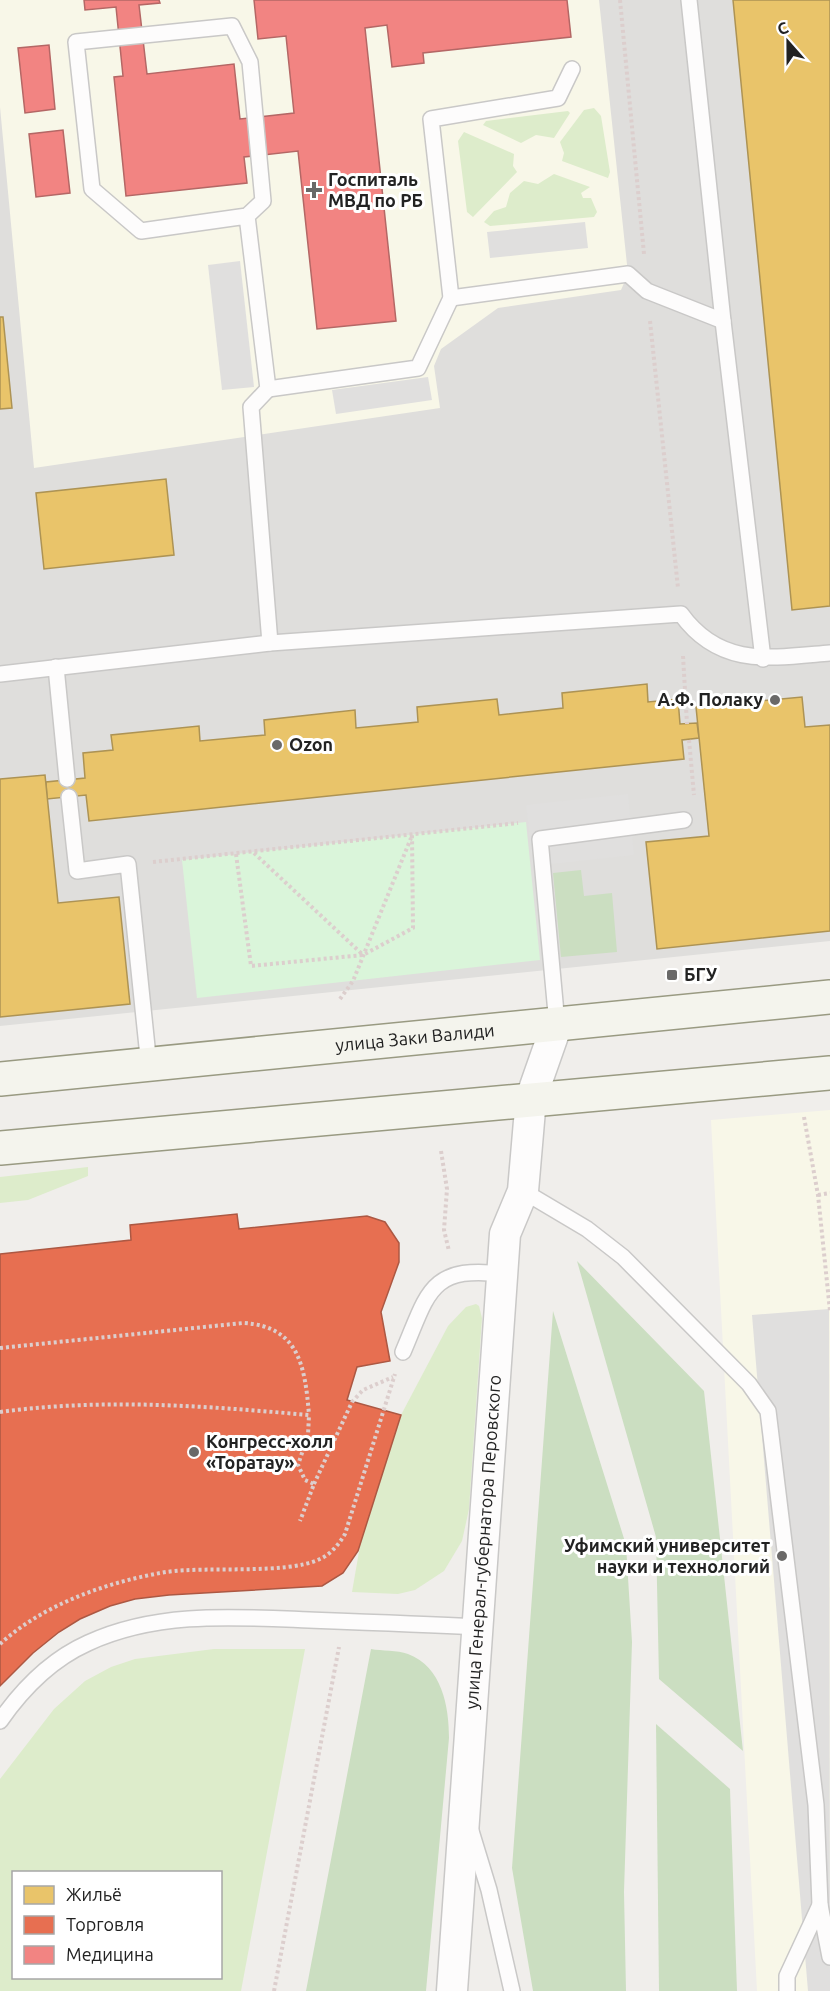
<svg xmlns="http://www.w3.org/2000/svg" width="830" height="1991" viewBox="0 0 830 1991" font-family="Ubuntu,sans-serif">
  <rect width="100%" height="100%" fill="#f0eeeb"/>
  <!-- residential -->
  <path fill="#dfdedc" d="M0,0H830V941L0,1026Z"/>
  <!-- education -->
  <g fill="#f8f7e8">
    <path d="M0,0H599L628,274L621,290L498,308L441,349L434,366L440,408L34,468L0,107Z"/>
    <path d="M830,1110V1991H757L711,1120Z"/>
  </g>
  <!-- grass -->
  <g fill="#ddeccb" fill-rule="evenodd">
    <path d="M594,108L601,116L610,172L608,178L562,161L564,153L560,142L584,110Z"/>
    <path d="M568,111L570,113L554,138L536,135L521,143L483,125L486,121Z"/>
    <path d="M464,132L514,154L513,166L517,172L473,217L467,212L458,141Z"/>
    <path d="M554,174L590,187L581,193L583,198H591L597,212L594,217L490,226L484,222L494,211L506,207L510,193L524,181L538,184Z"/>
    <path d="M88,1167V1176L28,1200L0,1203V1177Z"/>
    <path d="M476,1304L479,1306L482,1318L469,1509L462,1541L444,1571L415,1590L398,1594L352,1592L361,1540L401,1415L448,1326L466,1307Z"/>
    <path d="M214,1649H305L241,1991H0V1779L54,1709L85,1681L111,1667L135,1659ZM14,1872H220V1978H14Z"/>
  </g>
  <!-- forest -->
  <g fill="#cbdec1">
    <path d="M581,870L584,896L612,893L617,952L561,957L553,873Z"/>
    <path d="M577,1261L704,1391L743,1751L659,1679L656,1537Z"/>
    <path d="M553,1311L626,1545L632,1642L624,1892L626,1991H533L512,1868Z"/>
    <path d="M371,1649C382,1651 397,1650 408,1654C442,1667 449,1706 449,1738L426,1991H306Z"/>
    <path d="M656,1724L730,1789L737,1991H659Z"/>
  </g>
  <!-- park -->
  <path fill="#daf5da" d="M526,822L540,960L197,998L182,860Z"/>
  <!-- parking -->
  <g fill="#e0dfde">
    <path d="M585,222L588,248L490,258L487,232Z"/>
    <path d="M240,261L254,387L222,390L208,265Z"/>
    <path d="M428,377L432,400L336,414L332,390Z"/>
    <path d="M628,794L634,855L533,866L526,805Z"/>
    <path d="M829,1309L830,1991H808L752,1315Z"/>
  </g>
  <!-- homes -->
  <g fill="#e9c46a" stroke="#ad9354" stroke-width="1.5">
    <path d="M733,0H830V606L792,610Z"/>
    <path d="M0,317H3L12,408L0,409Z"/>
    <path d="M166,479L174,555L44,569L36,493Z"/>
    <path d="M647,684L648,702L678,699L680,724L697,723L699,738L682,740L684,759L89,821L86,795L47,799L46,782L85,778L83,753L113,750L111,735L199,726L200,741L265,735L264,720L355,710L356,728L418,722L417,707L497,699L499,715L563,708L562,693Z"/>
    <path d="M802,697L805,727L830,725V931L657,949L646,842L709,836L696,707Z"/>
    <path d="M45,775L58,903L119,897L130,1004L0,1017V779Z"/>
  </g>
  <!-- shops -->
  <path fill="#e76f51" stroke="#ac5843" stroke-width="1.5" d="M237,1214L239,1229L367,1216L385,1222L399,1243V1262L381,1312L390,1361L357,1367L347,1400L401,1415L358,1551L343,1573L322,1586L169,1595L135,1599L110,1606L80,1619L59,1632L33,1653L0,1686V1254L131,1240L130,1225Z"/>
  <!-- health -->
  <g fill="#f28482" stroke="#b46765" stroke-width="1.5">
    <path d="M84,0H159L160,3L139,5L147,74L234,64L240,119L294,113L286,36L258,39L254,0H567L571,37L423,53L424,63L392,67L387,25L365,28L396,321L317,329L298,151L244,157L247,183L126,196L114,77L123,76L116,7L85,10Z"/>
    <path d="M49,45L55,109L25,113L18,48Z"/>
    <path d="M63,130L70,193L36,197L29,134Z"/>
  </g>
  <g fill="none" stroke-linecap="round" stroke-linejoin="round">
    <!-- service casing -->
    <g stroke="#c9c8c7" stroke-width="18">
      <g id="service">
        <path d="M689,0L723,321L763,659"/>
        <path d="M247,216L263,201L250,62L232,26L76,42L92,189L141,231L247,216L268,389L251,407L270,643"/>
        <path d="M451,298L628,274L647,291L723,321"/>
        <path d="M268,389L418,368L451,298L431,119L558,98L572,69"/>
        <path d="M56,667L67,779"/>
        <path d="M0,674L270,643L681,614C720,668 771,658 830,653"/>
        <path d="M69,797L77,871L128,864L149,1066"/>
        <path d="M557,1024L540,839L684,820"/>
        <path d="M523,1191L587,1229L623,1257L749,1384L768,1411L816,1805L820,1905L830,1957"/>
        <path d="M403,1352C428,1294 429,1265 502,1274"/>
        <path d="M0,1721C23,1688 50,1660 88,1643C157,1611 235,1617 309,1620C365,1622 422,1624 478,1627"/>
        <path d="M471,1831L489,1890L512,1991"/>
        <path d="M787,1991V1976L820,1905"/>
      </g>
    </g>
    <!-- minor casing -->
    <g stroke="#c9c8c7" stroke-width="33">
      <g id="minor">
        <path id="s1" d="M452,1991L505,1234L523,1191L531,1098L557,1024"/>
      </g>
    </g>
    <!-- secondary casing -->
    <g stroke="#999a82" stroke-width="36">
      <g id="secondary">
        <path id="s2" d="M0,1079L830,997"/>
        <path d="M0,1148L830,1073"/>
      </g>
    </g>
    <!-- path -->
    <g stroke="#dccecd" stroke-width="4" stroke-dasharray="3 3" stroke-linecap="butt">
      <path d="M620,0L644,254"/>
      <path d="M650,321L678,588"/>
      <path d="M683,656L687,724"/>
      <path d="M689,740L694,795"/>
      <path d="M254,853L362,954"/>
      <path d="M236,854L251,966L363,955L413,928L412,834"/>
      <path d="M153,862L518,823"/>
      <path d="M340,999L353,981L411,838"/>
      <path d="M804,1117L818,1195L830,1311"/>
      <path d="M441,1151L447,1189L444,1230L449,1251"/>
      <path d="M818,1195L830,1193"/>
      <path d="M0,1348L243,1323C299,1326 305,1366 309,1415"/>
      <path d="M0,1412C104,1398 206,1406 309,1415L308,1435L298,1465L305,1480L314,1484L300,1521"/>
      <path d="M314,1484L352,1402L363,1390L393,1377"/>
      <path d="M0,1644C44,1604 107,1582 166,1572C208,1566 286,1575 320,1559C331,1554 339,1544 345,1534L395,1374"/>
      <path d="M274,1991L339,1647"/>
    </g>
    <!-- service -->
    <use href="#service" stroke="#fdfcfc" stroke-width="15"/>
    <!-- minor -->
    <use href="#minor" stroke="#fdfcfc" stroke-width="30"/>
    <!-- secondary -->
    <use href="#secondary" stroke="#f4f4ed" stroke-width="33"/>
  </g>
  <!-- markers -->
  <g fill="#6a6968" stroke="#fff" stroke-width="2">
    <path d="M311 181h6v6h6v6h-6v6h-6v-6h-6v-6h6z"/>
    <circle cx="775" cy="700" r="6"/>
    <circle cx="277" cy="745" r="6"/>
    <rect x="666" y="969" width="12" height="12" rx="3"/>
    <circle cx="194" cy="1452" r="6"/>
    <circle cx="782" cy="1556" r="6"/>
  </g>
  <g text-anchor="middle" stroke-width="6" stroke-linejoin="round" paint-order="stroke">
    <!-- poi labels -->
    <g font-size="18" font-weight="bold" fill="#222" stroke="#fff" text-anchor="start">
      <text x="328" y="186">Госпиталь<tspan x="328" dy="21">МВД по РБ</tspan></text>
      <text x="763" y="706" text-anchor="end">А.Ф. Полаку</text>
      <text x="289" y="751">Ozon</text>
      <text x="684" y="981">БГУ</text>
      <text x="206" y="1448">Конгресс-холл<tspan x="206" dy="21">«Торатау»</tspan></text>
      <text x="770" y="1552" text-anchor="end">Уфимский университет<tspan x="770" dy="21">науки и технологий</tspan></text>
    </g>
    <!-- street labels -->
    <g font-size="18" fill="#222" stroke="#fff">
      <text dy="6" stroke="none"><textPath href="#s2" startOffset="417">улица Заки Валиди</textPath></text>
      <text dy="6" stroke="none"><textPath href="#s1" startOffset="450">улица Генерал-губернатора Перовского</textPath></text>
    </g>
  </g>
  <!-- legend -->
  <rect x="12" y="1871" width="210" height="108" fill="#ffffff" stroke="#a7a7a7" stroke-width="1.5"/>
  <rect x="24" y="1886" width="30" height="18" fill="#e9c46a" stroke="#a7a7a7" stroke-width="1.5"/>
  <text x="66" y="1901" font-size="18" fill="#222222">Жильё</text>
  <rect x="24" y="1916" width="30" height="18" fill="#e76f51" stroke="#a7a7a7" stroke-width="1.5"/>
  <text x="66" y="1931" font-size="18" fill="#222222">Торговля</text>
  <rect x="24" y="1946" width="30" height="18" fill="#f28482" stroke="#a7a7a7" stroke-width="1.5"/>
  <text x="66" y="1961" font-size="18" fill="#222222">Медицина</text>
  <!-- north arrow -->
  <g transform="translate(788 42) rotate(339)" stroke="#ffffff" stroke-width="4.5" paint-order="stroke">
  <path d="M0-4.5L10 22L0 15L-10 22Z" fill="#222222"/>
  <text y="-9" font-size="16" font-weight="bold" text-anchor="middle" fill="#222222">С</text>
  </g>
</svg>
